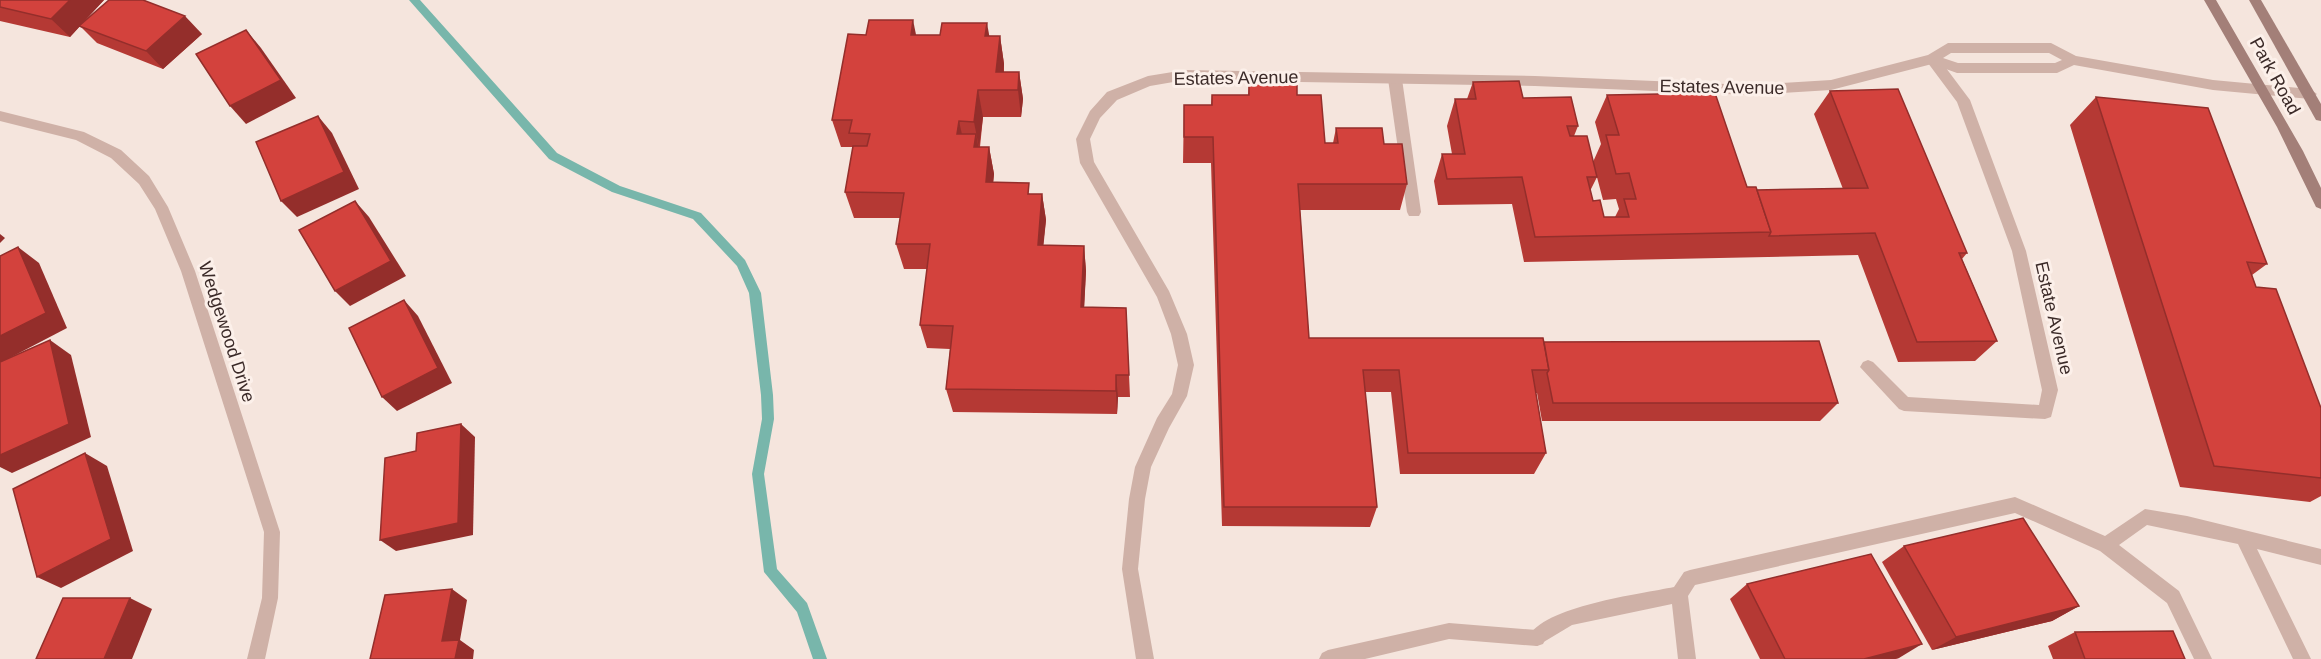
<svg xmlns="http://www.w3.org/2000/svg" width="2321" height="659" viewBox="0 0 2321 659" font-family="Arial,sans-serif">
  <rect width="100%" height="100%" fill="#f5e5dd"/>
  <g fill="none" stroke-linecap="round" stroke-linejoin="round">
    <!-- stream -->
    <path fill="#78b6ab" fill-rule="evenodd" d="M409,0H420L557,153L620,186L701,213L745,260L761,293L773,395L774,419L764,474L777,569L807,603L827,659H813L797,612L764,572L752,474L762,419L761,395L749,293L737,266L693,219L612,192L549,159Z"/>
    <!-- service -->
    <g fill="#cfb1a7" fill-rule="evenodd">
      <path d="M1932,54L1937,56L1970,100L2026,251L2058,390L2051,417L2045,419L1904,411L1899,409L1860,367L1863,362L1868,360L1873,362L1908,397L2039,405L2042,390L2012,251L1957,102L1925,59Z"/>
      <path d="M1395,74L1402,79L1421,212L1419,216H1409L1407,212L1388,79Z"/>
      <path d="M2015,497L2105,536L2145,509L2187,516L2321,549V565L2257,549L2311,659H2293L2238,544L2147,525L2119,545L2179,591L2212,659H2194L2167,603L2100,551L2015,513L1695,585L1688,596L1696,659H1678L1672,604L1572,625L1537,646L1531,644L1528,638C1542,606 1641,594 1674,587L1684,572L1690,570Z"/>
    </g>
    <!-- minor -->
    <g fill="#cfb1a7" fill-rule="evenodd">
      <path d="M1948,43H2051L2076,56L2213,80L2310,89L2317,94L2310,99L2213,90L2074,65L2057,73H1957L1932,64L1831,90L1750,95L1535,86L1185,80L1150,86L1117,100L1100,118L1090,139L1094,162L1169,291L1187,334L1194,365L1187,396L1169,428L1151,467L1145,499L1138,569L1154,659H1136L1122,569L1129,499L1135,467L1157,418L1172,394L1178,365L1171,334L1157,297L1080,163L1076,139L1090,111L1107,92L1148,76L1185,70L1535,76L1750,85L1831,80L1928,55ZM1951,53H2049L2062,60L2055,63H1958L1943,58Z"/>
      <path d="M0,111L84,132L121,150L149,176L168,207L195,271L280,532L278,598L265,659H247L262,598L264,532L181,271L155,209L139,184L111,158L76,140L0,121Z"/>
      <path d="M1449,623L1537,630L1543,632L1546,638L1543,644L1537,646L1449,639L1365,659H1319L1322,653L1328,650Z"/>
    </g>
    <!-- secondary -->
    <g fill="#a37f78" fill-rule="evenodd">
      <path d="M2204,0H2216L2303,151L2321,188V209L2316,207L2277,127Z"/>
      <path d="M2249,0H2261L2321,104V121L2316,120Z"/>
    </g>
  </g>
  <!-- wall -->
  <g fill="#b53934">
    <path d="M0,0H104L83,22L202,34L163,69L97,43L80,26L70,37L0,21Z"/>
    <path d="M916,35L1000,36L1004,64V72H1019L1023,99L1021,117H983L980,147H989L994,174L993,182L1030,194H1042L1046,220L1043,245L1084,246L1086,271L1084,307L1126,308L1130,397H1118L1117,414L953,412L946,389L950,349L927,348L920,325L927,269H904L896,244L900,218H854L845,192L853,147H841L832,120Z"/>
    <path d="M1473,82L1523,98L1578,126L1574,136L1597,177L1590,191L1593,201L1604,217H1615L1619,209L1616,199L1603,200L1593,162L1601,144L1595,122L1607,95L1747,187L1757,190L1843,189L1814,114L1830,91L1967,253L1962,259L1997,341L1975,361L1898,362L1858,255L1524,262L1512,204L1438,205L1434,181L1442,154H1452L1447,126L1455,99H1467Z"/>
    <path d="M1249,83L1297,95L1325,143H1333L1336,128L1384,144L1407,184L1400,210H1300L1309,338L1544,342L1838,403L1820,421H1542L1537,393H1536L1546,453L1534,474H1400L1391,392H1365L1377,507L1370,527L1222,526L1211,163H1183L1184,105H1211L1212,95H1248Z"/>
    <path d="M2096,97L2267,264L2252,275L2256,287L2321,408V496L2310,502L2180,487L2070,125Z"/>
    <path d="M1904,546L2079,606L2052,621L1932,650L1882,562Z"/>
    <path d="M1747,584L1899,658L1895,659H1760L1730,599Z"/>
    <path d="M2075,632L2185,659H2053L2048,646Z"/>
  </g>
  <!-- shaded-wall -->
  <g fill="#942e2b">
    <path d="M70,0H104L70,37L51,19Z"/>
    <path d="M185,16L202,34L163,69L146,51Z"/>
    <path d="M913,20L919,49L911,35Z"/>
    <path d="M987,23L992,51L985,36Z"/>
    <path d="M246,30L261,48L296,98L246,124L230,106Z"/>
    <path d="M1000,36L1004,64L1002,90L996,72Z"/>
    <path d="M1019,72L1023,99L1021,117L1018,90Z"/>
    <path d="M978,90L983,117L979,148L974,122Z"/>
    <path d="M318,116L332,133L359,189L297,217L281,201Z"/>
    <path d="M959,121L965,148L957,134Z"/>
    <path d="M976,134L981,161L974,147Z"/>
    <path d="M989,147L994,174L991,208L986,182Z"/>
    <path d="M1042,194L1046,220L1041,270L1038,245Z"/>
    <path d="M355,201L369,217L406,276L350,306L335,291Z"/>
    <path d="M0,234L5,238L0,243Z"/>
    <path d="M1084,246L1086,271L1083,331L1081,307Z"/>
    <path d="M18,247L39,263L67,328L0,363V336Z"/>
    <path d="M404,300L418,316L452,383L397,411L382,397Z"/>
    <path d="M50,340L71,355L91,437L12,473L0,467V455Z"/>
    <path d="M1116,375L1118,397L1117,414L1116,391Z"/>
    <path d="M461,424L475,437L473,535L396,551L380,540Z"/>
    <path d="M85,453L107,466L133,551L61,588L37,577Z"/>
    <path d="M452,589L467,600L460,640L474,650L473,659H455L442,641Z"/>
    <path d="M130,598L152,609L132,659H104Z"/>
    <path d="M2079,606L2052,621L1932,650L1956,637Z"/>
    <path d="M1922,644L1899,658L1895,659H1864Z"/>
  </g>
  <!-- building -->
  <g fill="#d3423d" stroke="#942e2b" stroke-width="1.5">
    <path d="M0,0H70L51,19L0,7Z"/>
    <path d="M109,0H143L185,16L146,51L79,26Z"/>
    <path d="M869,20H913L911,35H940L942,23H987L985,36H1000L996,72H1019L1018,90H978L974,122L959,121L957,134H976L974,147H989L986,182L1029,183L1028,194H1042L1038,245L1084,246L1081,307L1126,308L1129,375H1116V391L946,389L953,326L920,325L930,244H896L904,193L845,192L853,146H867L870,134L849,133L852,120H832L848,34L866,35Z"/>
    <path d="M246,30L281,80L230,106L196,54Z"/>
    <path d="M1519,81L1523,98L1571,97L1578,126H1567L1570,136H1587L1597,177H1587L1593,201L1600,200L1604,217H1629L1624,199H1636L1629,173L1616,174L1606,135H1619L1607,95L1715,93L1747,187H1756L1771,232L1535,237L1522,177L1447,179L1442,154H1465L1455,99H1476L1473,82Z"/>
    <path d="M1249,83H1297V95H1321L1325,143H1338L1336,128H1382L1384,144H1402L1407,184H1298L1309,338H1543L1549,370H1532L1546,453H1408L1399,370H1363L1377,507H1224L1213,137H1184V105H1212V95H1249Z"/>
    <path d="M1898,89L1967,253H1959L1997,341L1917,342L1875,233L1769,236L1771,232L1757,190L1868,188L1830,91Z"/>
    <path d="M2096,97L2208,108L2267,264L2247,262L2256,287L2276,289L2321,408V478L2214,466Z"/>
    <path d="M318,116L344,172L281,201L256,142Z"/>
    <path d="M355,201L391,261L335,291L299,230Z"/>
    <path d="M18,247L46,313L0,336V256Z"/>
    <path d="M404,300L438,368L382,397L349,328Z"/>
    <path d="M50,340L69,424L0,455V362Z"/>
    <path d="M1819,341L1838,403H1553L1547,373L1549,370L1544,342Z"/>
    <path d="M461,424L458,523L380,540L385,458L416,451L417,433Z"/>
    <path d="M85,453L111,539L37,577L13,489Z"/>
    <path d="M2023,518L2079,606L1956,637L1904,546Z"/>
    <path d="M1871,554L1922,644L1864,659H1785L1747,584Z"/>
    <path d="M452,589L442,641L459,640L455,659H370L385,595Z"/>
    <path d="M63,598H130L104,659H36Z"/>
    <path d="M2173,631L2185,659H2085L2075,632Z"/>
  </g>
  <g text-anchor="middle" stroke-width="6" stroke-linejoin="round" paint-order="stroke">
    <!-- street labels -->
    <g font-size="18" fill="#3b2a28" stroke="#fcf0ea">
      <text transform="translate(2275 76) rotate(61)" y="6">Park Road</text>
      <text transform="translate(1236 78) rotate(-1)" y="6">Estates Avenue</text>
      <text transform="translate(1722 87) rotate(1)" y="6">Estates Avenue</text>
      <text transform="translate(2054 318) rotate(77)" y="6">Estate Avenue</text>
      <text transform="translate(227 332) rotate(72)" y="6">Wedgewood Drive</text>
    </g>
  </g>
</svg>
